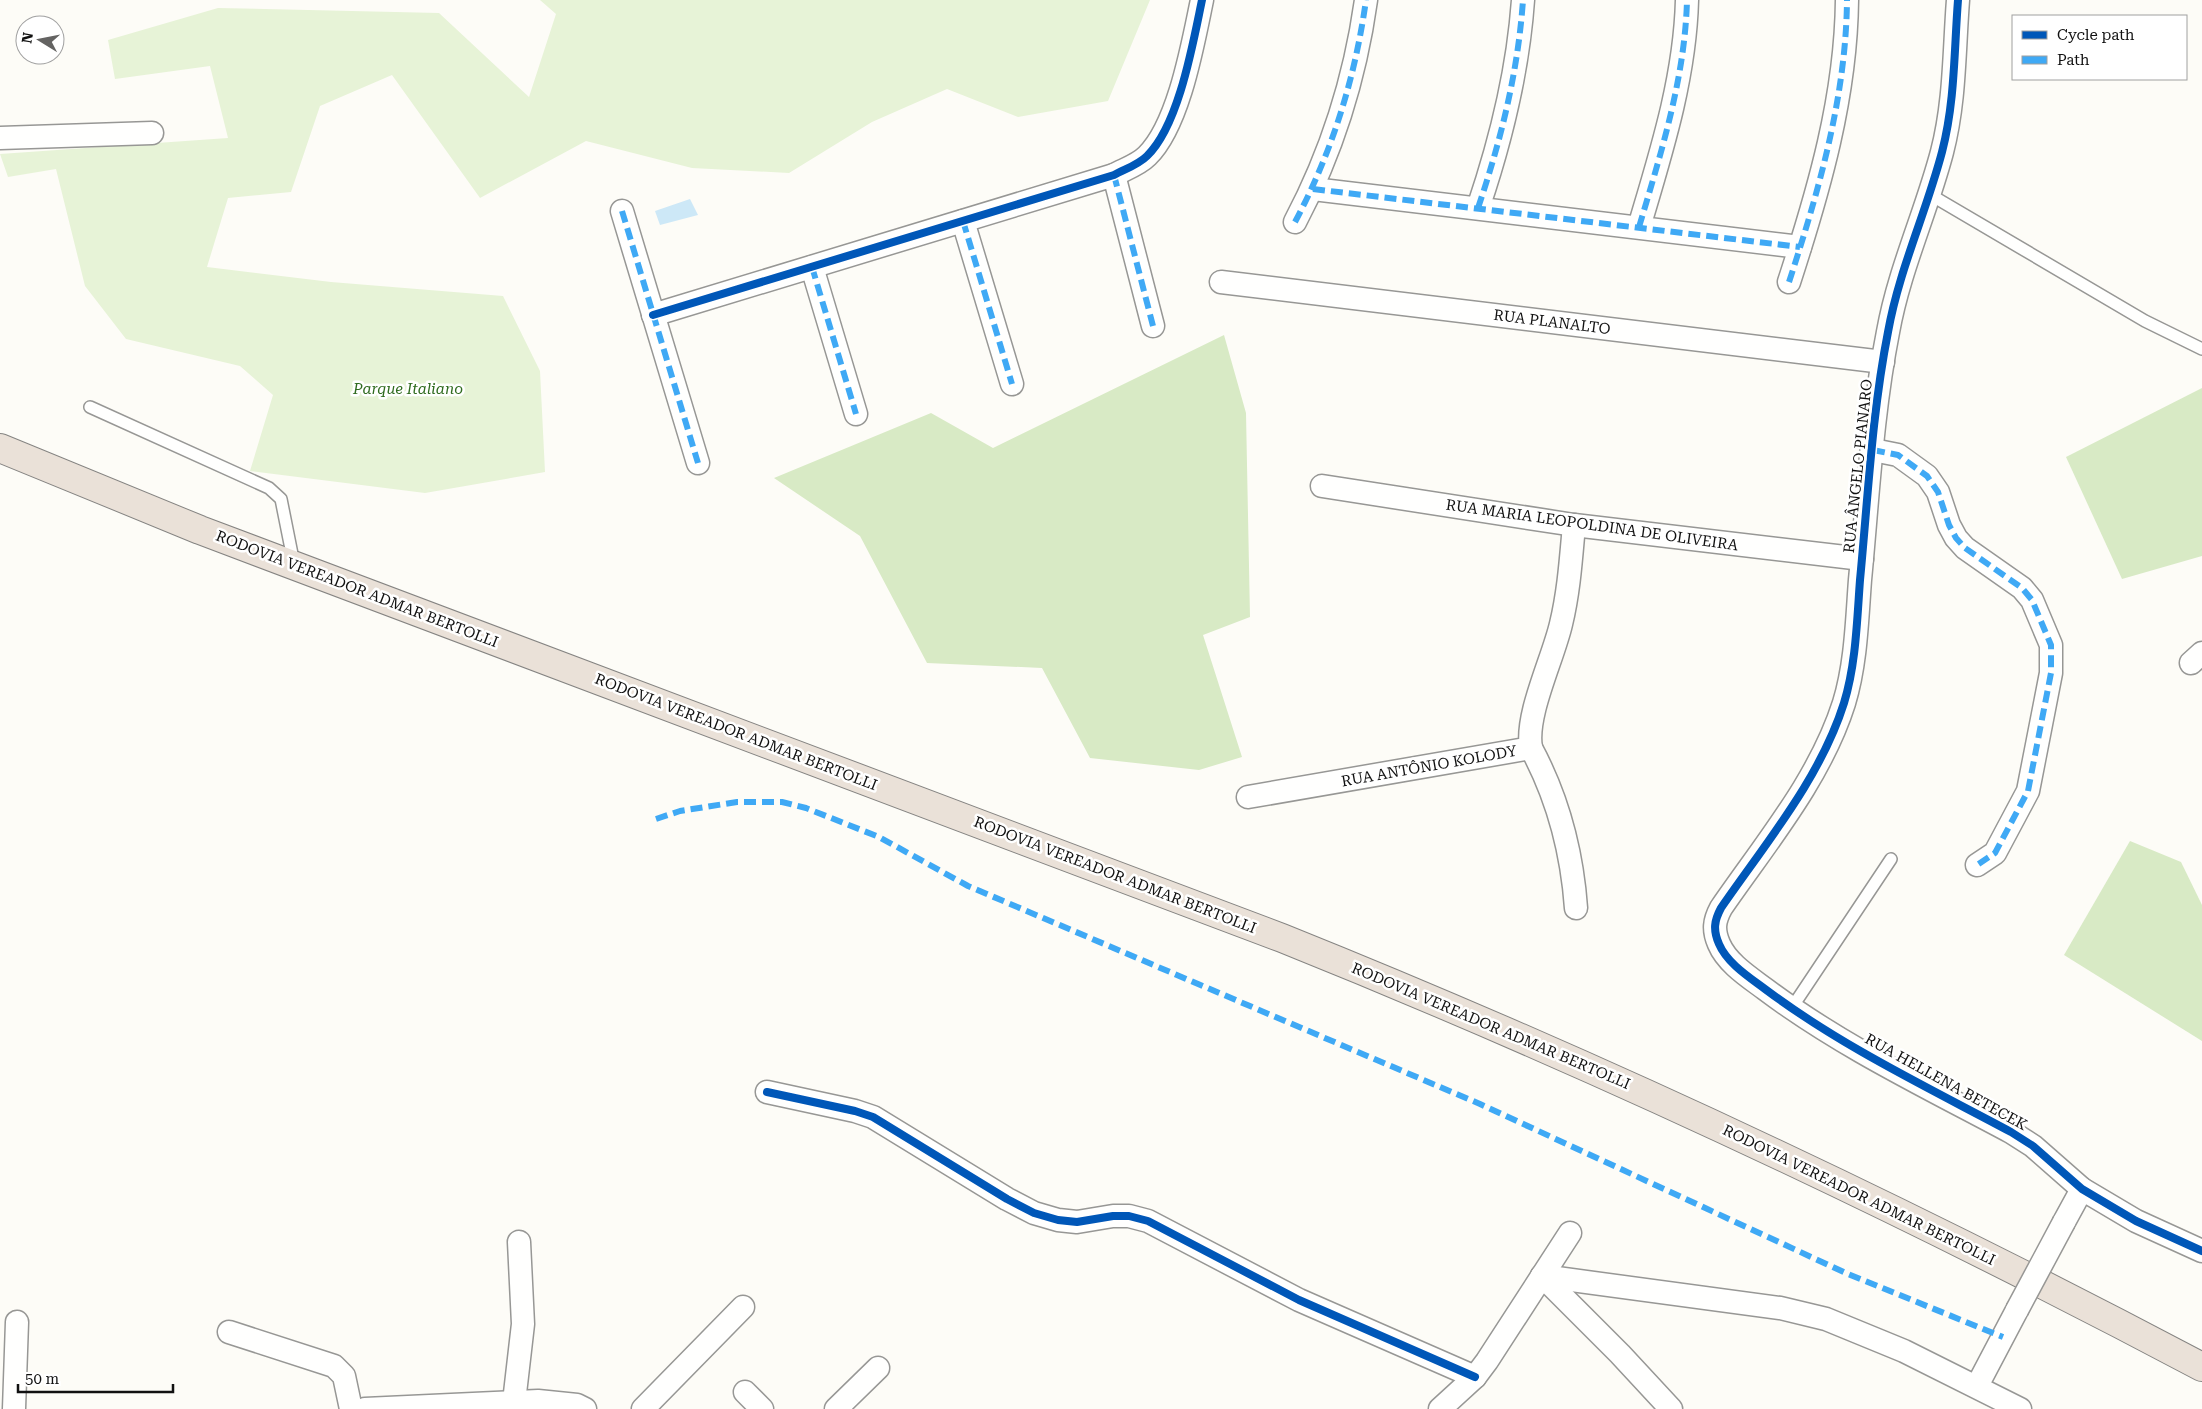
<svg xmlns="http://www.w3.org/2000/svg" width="2202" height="1409" viewBox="0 0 2202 1409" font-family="'Roboto Serif',serif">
  <rect width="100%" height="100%" fill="#fdfcf7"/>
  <!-- green -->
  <path fill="#e7f3d7" d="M540,0H1150L1108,101L1018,117L947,89L872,122L789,173L692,168L586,141L480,198L392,75L320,106L291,192L228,198L207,267L331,282L503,296L540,371L545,472L425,493L250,471L273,395L240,366L126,339L85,286L56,169L8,177L0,154L228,138L210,66L115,79L108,40L218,8L439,13L529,97L556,14Z"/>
  <!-- forest -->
  <g fill="#d8eac5">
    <path d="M1224,335L1246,413L1250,617L1203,635L1242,757L1199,770L1090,758L1042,668L927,663L860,536L774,478L931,413L993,448Z"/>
    <path d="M2202,388V556L2122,579L2066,457Z"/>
    <path d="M2130,841L2181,862L2202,905V1041L2064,955Z"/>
  </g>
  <!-- water -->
  <path fill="#cde8f7" d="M690,199L698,215L660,225L655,211Z"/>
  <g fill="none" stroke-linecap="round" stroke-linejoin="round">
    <!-- lane casing -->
    <g stroke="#979795" stroke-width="14">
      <g id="lane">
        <path d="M1929,194L2145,321L2202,349"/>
        <path d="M90,407L269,488L281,499L294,564"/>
        <path d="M1791,1009L1891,859"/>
      </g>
    </g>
    <!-- street casing -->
    <g stroke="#979795" stroke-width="25">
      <g id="street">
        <path d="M1958,0C1954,52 1955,102 1942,152C1926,213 1899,270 1888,332C1872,413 1868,497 1860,580C1857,620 1856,664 1844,703C1820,779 1765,844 1721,908C1714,921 1713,930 1719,944C1727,963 1749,977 1765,989C1841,1046 1927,1087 2011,1132L2033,1146L2082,1189L2136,1221L2202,1251"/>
        <path d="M0,138L152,133"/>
        <path d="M1114,175L1153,326"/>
        <path d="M1313,189L1800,247"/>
        <path d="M1478,208C1501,140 1518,72 1523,0"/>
        <path d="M622,211L698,463"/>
        <path d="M963,221L1012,384"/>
        <path d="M1295,222C1332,152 1355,79 1366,0"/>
        <path d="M1639,227C1661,153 1685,78 1687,0"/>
        <path d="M812,267L856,414"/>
        <path d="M1221,282L1883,362"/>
        <path d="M1789,282C1819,190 1846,97 1847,0"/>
        <path d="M653,315L1114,175C1125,169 1138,165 1147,156C1179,125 1193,43 1202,0"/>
        <path d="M1873,450L1898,455L1927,476L1938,492L1949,525L1956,538L1965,548L2022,588L2032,600L2051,645V673L2028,791L1995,853L1977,865"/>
        <path d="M1322,486L1574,525L1862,559"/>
        <path d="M2191,663L2202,653"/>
        <path d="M1531,748C1558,798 1572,852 1576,908"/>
        <path d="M1248,797L1531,748C1525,715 1553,659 1561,624C1569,591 1571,558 1574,525"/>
        <path d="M767,1092L855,1111L873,1117L1007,1199L1034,1213L1058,1220L1077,1222L1113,1216H1129L1148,1221L1299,1300L1475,1377"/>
        <path d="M2064,1222L2082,1189"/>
        <path d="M1542,1276L1780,1308L1826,1319L1904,1351L2020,1409"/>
        <path d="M1542,1276L1620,1354L1671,1409"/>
        <path d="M229,1332L334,1366L344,1376L351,1409"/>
        <path d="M1977,1386L2017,1310"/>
        <path d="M745,1392L762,1409"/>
        <path d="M514,1402L523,1324L519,1242"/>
        <path d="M14,1409L17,1322"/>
        <path d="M365,1409L538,1401L577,1405L585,1409"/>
        <path d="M643,1409L743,1307"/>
        <path d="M836,1409L878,1368"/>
        <path d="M1440,1409L1475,1377L1487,1361L1570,1233"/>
      </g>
    </g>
    <!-- highway casing -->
    <g stroke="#858482" stroke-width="30">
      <path id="highway" d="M0,448L200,530L1282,938C1596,1064 1903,1209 2202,1367"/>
    </g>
    <!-- lane -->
    <use href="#lane" stroke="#fffffe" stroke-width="11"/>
    <!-- street -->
    <use href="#street" stroke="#fffffe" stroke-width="22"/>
    <!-- highway -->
    <use href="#highway" stroke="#eae1d8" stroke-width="28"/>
    <!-- street-bridge casing -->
    <g stroke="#979795" stroke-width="25" stroke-linecap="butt">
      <path id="street-bridge" d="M2017,1310L2064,1222"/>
    </g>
    <!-- street-bridge -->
    <use href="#street-bridge" stroke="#fffffe" stroke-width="22"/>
    <!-- quiet -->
    <g stroke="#3fa9f5" stroke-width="6" stroke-dasharray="12 6" stroke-linecap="butt">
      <path d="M1114,175L1153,326"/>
      <path d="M1313,189L1800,247"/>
      <path d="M1478,208C1501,140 1518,72 1523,0"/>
      <path d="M622,211L698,463"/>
      <path d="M963,221L1012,384"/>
      <path d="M1295,222C1332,152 1355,79 1366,0"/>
      <path d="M1639,227C1661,153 1685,78 1687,0"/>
      <path d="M812,267L856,414"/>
      <path d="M1789,282C1819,190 1846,97 1847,0"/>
      <path d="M1873,450L1898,455L1927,476L1938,492L1949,525L1956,538L1965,548L2022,588L2032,600L2051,645V673L2028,791L1995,853L1977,865"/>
      <path d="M656,819L680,811L737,802H782L806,808L879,837L968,886L1480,1104L1848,1274L2003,1337"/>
    </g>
    <!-- cycleway casing -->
    <g stroke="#fff" stroke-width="11">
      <g id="cycleway">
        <path d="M1958,0C1954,52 1955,102 1942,152C1926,213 1899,270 1888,332C1872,413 1868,497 1860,580C1857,620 1856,664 1844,703C1820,779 1765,844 1721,908C1714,921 1713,930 1719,944C1727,963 1749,977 1765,989C1841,1046 1927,1087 2011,1132L2033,1146L2082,1189L2136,1221L2202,1251"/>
        <path d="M653,315L1114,175C1125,169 1138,165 1147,156C1179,125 1193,43 1202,0"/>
        <path d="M767,1092L855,1111L873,1117L1007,1199L1034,1213L1058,1220L1077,1222L1113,1216H1129L1148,1221L1299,1300L1475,1377"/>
      </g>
    </g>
    <!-- cycleway -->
    <use href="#cycleway" stroke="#0057b8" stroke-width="8"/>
  </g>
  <g text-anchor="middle" stroke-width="5" stroke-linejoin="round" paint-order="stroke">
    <!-- street labels -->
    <g font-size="15" fill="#111" stroke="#fff">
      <text transform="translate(1552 322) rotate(7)" y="5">RUA PLANALTO</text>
      <text transform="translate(1858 466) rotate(-84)" y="5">RUA ÂNGELO PIANARO</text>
      <text transform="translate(1592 525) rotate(8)" y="5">RUA MARIA LEOPOLDINA DE OLIVEIRA</text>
      <text transform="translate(357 589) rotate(21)" y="5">RODOVIA VEREADOR ADMAR BERTOLLI</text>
      <text transform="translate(736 732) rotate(21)" y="5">RODOVIA VEREADOR ADMAR BERTOLLI</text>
      <text transform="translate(1429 766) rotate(-10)" y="5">RUA ANTÔNIO KOLODY</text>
      <text transform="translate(1115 875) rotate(21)" y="5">RODOVIA VEREADOR ADMAR BERTOLLI</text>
      <text transform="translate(1491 1026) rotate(23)" y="5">RODOVIA VEREADOR ADMAR BERTOLLI</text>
      <text transform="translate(1946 1082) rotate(29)" y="5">RUA HELLENA BETECEK</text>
      <text transform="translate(1859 1195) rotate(26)" y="5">RODOVIA VEREADOR ADMAR BERTOLLI</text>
    </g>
    <!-- park labels -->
    <g font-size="15" font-style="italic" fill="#2f6b1f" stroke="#fff">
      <text x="408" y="394">Parque Italiano</text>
    </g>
  </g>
  <!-- legend -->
  <rect x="2012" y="15" width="175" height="65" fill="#ffffff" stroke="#a0a0a0"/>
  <rect x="2022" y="31" width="25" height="8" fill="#0057b8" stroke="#a0a0a0"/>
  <text x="2057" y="40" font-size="15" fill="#111111">Cycle path</text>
  <rect x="2022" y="56" width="25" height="8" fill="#3fa9f5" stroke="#a0a0a0"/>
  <text x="2057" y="65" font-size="15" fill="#111111">Path</text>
  <!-- north arrow -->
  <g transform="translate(40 40) rotate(280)"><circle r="24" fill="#ffffff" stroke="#a0a0a0"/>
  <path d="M0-4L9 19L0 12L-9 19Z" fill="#646362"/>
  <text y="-8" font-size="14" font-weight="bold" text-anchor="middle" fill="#111111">N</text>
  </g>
  <!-- scale -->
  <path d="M18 1384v8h155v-8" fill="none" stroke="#111111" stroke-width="2.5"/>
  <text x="25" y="1384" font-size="15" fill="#111111" stroke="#ffffff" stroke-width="4" paint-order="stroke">50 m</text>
</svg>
